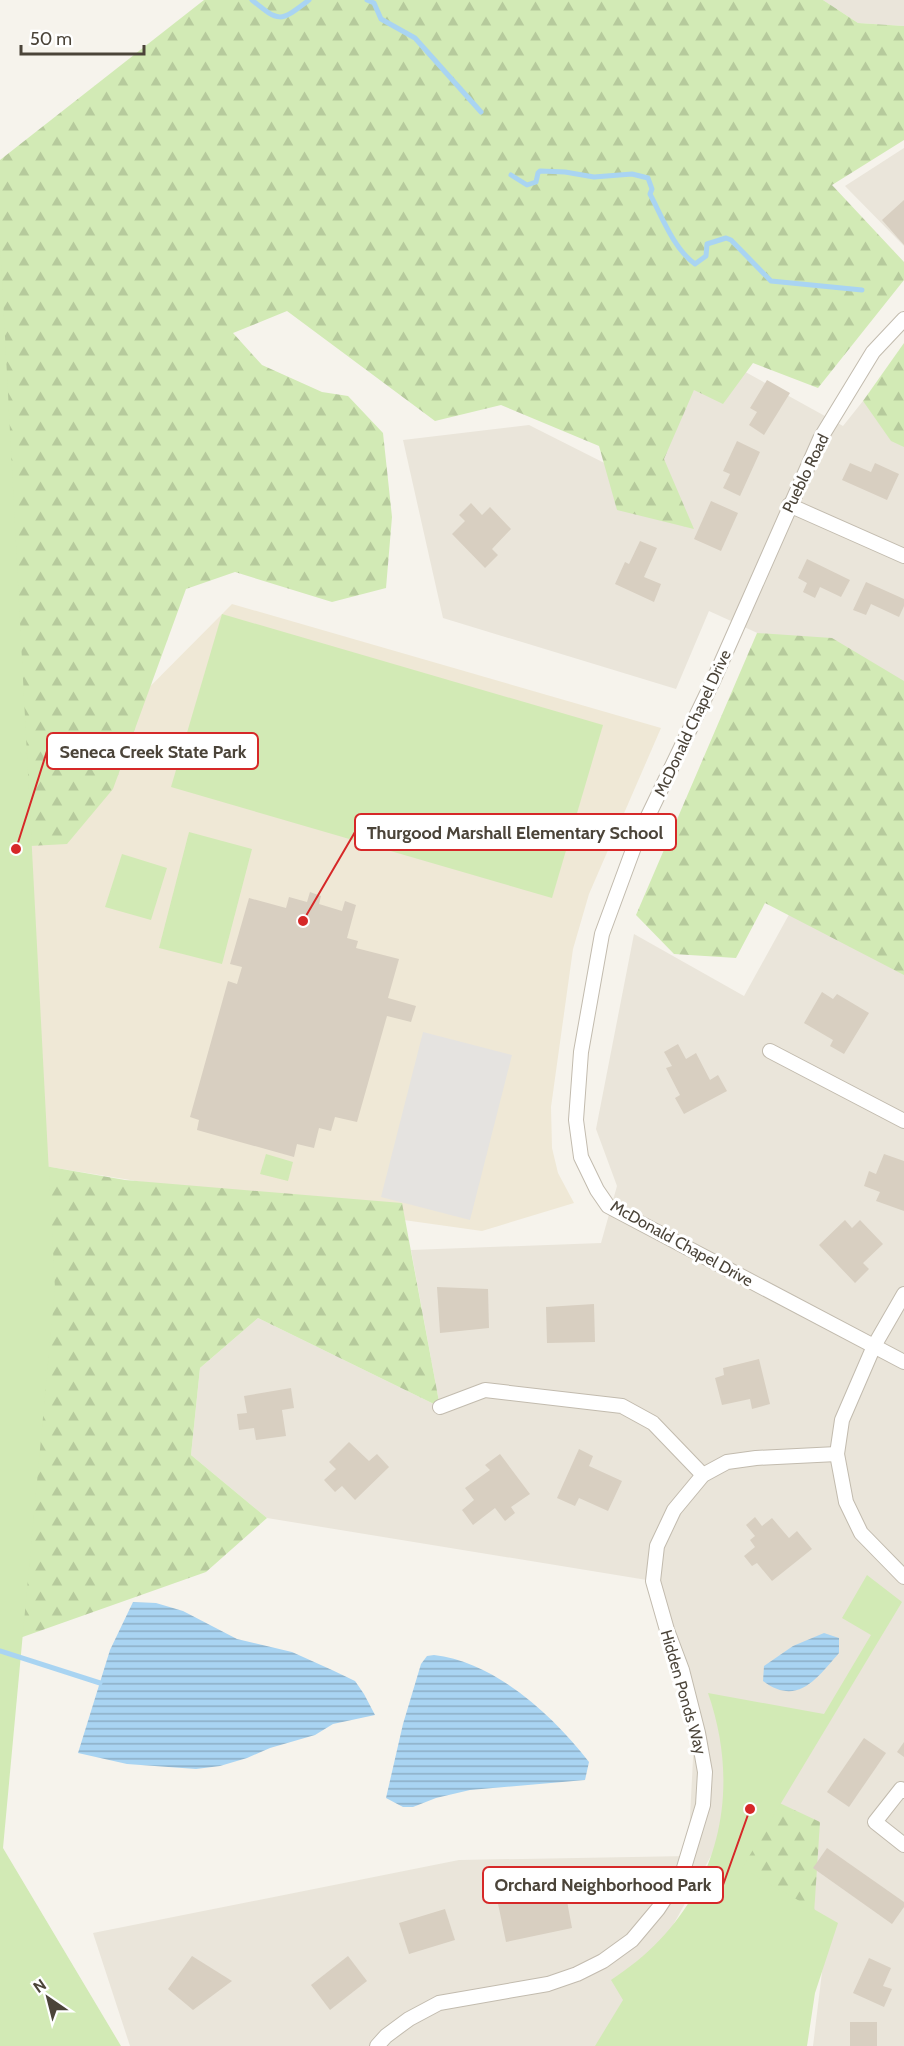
<svg xmlns="http://www.w3.org/2000/svg" width="904" height="2046" viewBox="0 0 904 2046" font-family="Cabin,sans-serif">
  <defs>
    <pattern id="forest-firs" width="22" height="20" patternUnits="userSpaceOnUse" patternTransform="scale(1.5)"><rect width="22" height="20" fill="#d2eab5"/><path d="M5 1l3.5 6h-7zM16 11l3.5 6h-7z" fill="#b6ca9c"/></pattern>
    <pattern id="water-rules" width="6" height="5" patternUnits="userSpaceOnUse" patternTransform="scale(1.5)"><rect width="6" height="5" fill="#a9d4f2"/><path d="M0 2.5h6" fill="none" stroke="#8caec5"/></pattern>
  </defs>
  <rect width="100%" height="100%" fill="#f6f3ec"/>
  <!-- residential -->
  <g fill="#eae5da">
    <path d="M823,0H904V26L858,23Z"/>
    <path d="M904,148V246L845,186Z"/>
    <path d="M713,354L843,426L863,401L904,419V700L709,611L676,689L443,618L403,440L529,425L644,483Z"/>
    <path d="M797,900L904,960V2046H813L827,1931L712,1854L607,2046H130L93,1933L459,1860L688,1856L695,1720L653,1581L267,1518L191,1455L200,1368L258,1318L440,1407L411,1250L601,1243L617,1186L596,1129L634,934L744,996Z"/>
  </g>
  <!-- education -->
  <path fill="#efe8d6" d="M232,604L661,728L589,894L573,949L551,1107L552,1148L558,1173L574,1203L482,1231L198,1191L44,1166L11,759L90,747Z"/>
  <!-- forest -->
  <g fill="url(#forest-firs)">
    <path d="M204,0H823L858,23L904,26V140L832,185L904,262V280L818,388L753,363L723,404L694,390L664,459L694,529L617,510L599,446L501,405L435,421L287,311L233,333L262,365L322,392L348,396L383,433L392,517L386,588L332,602L235,572L186,589L113,789L67,844L30,846L45,1166L125,1180L402,1203L440,1407L258,1318L200,1368L191,1455L267,1518L206,1572L0,1645V160Z"/>
    <path d="M904,343V447L891,441L863,401Z"/>
    <path d="M757,633L832,638L904,681V975L765,903L736,958L674,954L636,915Z"/>
    <path d="M756,1792L820,1822L811,1960L621,2046Z"/>
  </g>
  <!-- park -->
  <g fill="#d2eab5">
    <path d="M0,241L55,1288L3,1848L121,2046H0Z"/>
    <path d="M222,614L603,725L552,898L171,787Z"/>
    <path d="M189,832L252,849L222,964L159,948Z"/>
    <path d="M122,854L167,868L151,920L105,907Z"/>
    <path d="M266,1154L293,1162L288,1181L260,1174Z"/>
    <path d="M867,1575L902,1602L742,1868L838,1923L815,1993L807,2046H595L623,2000L611,1980C711,1916 747,1805 708,1693L824,1714L871,1635L842,1618Z"/>
  </g>
  <!-- parking -->
  <path fill="#e5e3e0" d="M423,1032L512,1055L470,1220L381,1197Z"/>
  <!-- water -->
  <g fill="url(#water-rules)">
    <path d="M133,1602L156,1603L183,1611L237,1639L292,1652L332,1670L355,1681L364,1694L375,1715L333,1724L315,1735L270,1748L247,1758L220,1766L196,1769L127,1764L78,1753L110,1650Z"/>
    <path d="M824,1633L839,1638V1653C817,1678 798,1707 763,1681L764,1666L793,1646Z"/>
    <path d="M434,1655C495,1662 553,1715 589,1762L585,1780L470,1790L436,1798L413,1807H403L386,1798L403,1724L421,1664L427,1656Z"/>
  </g>
  <g fill="none" stroke-linecap="round" stroke-linejoin="round">
    <!-- stream -->
    <g stroke="#a9d4f2" stroke-width="5">
      <path d="M252,0C280,23 280,22 309,0"/>
      <path d="M367,0L374,3L381,19L415,38L481,112"/>
      <path d="M511,175L527,185L536,182L538,173L540,171L565,172L594,177L632,174L648,178L652,189L650,194C662,217 674,249 695,264L706,256L707,244L726,238L731,240L771,281L862,290"/>
      <path d="M0,1651L100,1683"/>
    </g>
  </g>
  <!-- building -->
  <g fill="#d8cfc1">
    <path d="M904,200V245L882,220Z"/>
    <path d="M767,380L790,393L764,435L749,425L757,412L750,408Z"/>
    <path d="M737,441L760,452L740,496L723,488L730,474L723,471Z"/>
    <path d="M850,463L871,472L875,463L899,474L887,500L842,480Z"/>
    <path d="M711,501L738,513L721,551L694,539Z"/>
    <path d="M471,503L482,515L490,507L511,529L492,549L498,555L485,568L452,534L465,521L459,515Z"/>
    <path d="M640,541L657,548L644,577L661,584L654,602L615,584L625,562L629,564Z"/>
    <path d="M807,559L850,580L841,597L820,587L815,598L803,592L807,583L798,578Z"/>
    <path d="M866,582L904,599V606L899,617L871,604L866,615L853,610Z"/>
    <path d="M310,892L321,896L319,904L342,911L345,901L356,905L347,938L358,941L356,948L399,959L388,998L416,1006L411,1022L387,1016L357,1122L335,1117L331,1131L319,1128L314,1148L297,1144L294,1157L197,1130L199,1120L190,1117L228,981L237,984L242,967L230,964L249,898L286,908L289,897L307,902Z"/>
    <path d="M822,992L833,999L837,994L869,1013L844,1054L830,1046L833,1040L804,1023Z"/>
    <path d="M678,1044L686,1059L696,1053L710,1080L718,1075L727,1091L684,1114L675,1098L680,1095L666,1068L672,1066L664,1052Z"/>
    <path d="M884,1154L904,1161V1211L876,1201L880,1192L864,1186L869,1171L876,1174Z"/>
    <path d="M845,1220L852,1228L860,1220L883,1244L863,1263L869,1269L855,1283L819,1245Z"/>
    <path d="M437,1287L488,1289L489,1328L440,1333Z"/>
    <path d="M594,1304L595,1342L547,1343L546,1307Z"/>
    <path d="M759,1359L770,1404L752,1409L750,1399L722,1405L715,1378L724,1375L723,1368Z"/>
    <path d="M291,1388L294,1408L282,1410L286,1436L256,1440L254,1428L239,1430L237,1414L247,1413L244,1396Z"/>
    <path d="M349,1442L369,1461L377,1454L389,1467L355,1500L342,1486L335,1492L324,1480L336,1469L329,1462Z"/>
    <path d="M579,1449L593,1456L589,1466L622,1481L608,1511L579,1498L575,1506L557,1498Z"/>
    <path d="M500,1454L530,1494L511,1507L515,1513L505,1521L495,1508L473,1525L462,1510L474,1500L465,1488L490,1470L485,1465Z"/>
    <path d="M755,1517L762,1526L772,1518L789,1538L797,1531L812,1549L772,1581L757,1563L752,1566L744,1556L755,1547L750,1540L755,1536L746,1525Z"/>
    <path d="M864,1738L886,1753L849,1807L827,1792Z"/>
    <path d="M904,1742V1757L897,1752Z"/>
    <path d="M827,1848L904,1902V1907L892,1924L813,1868Z"/>
    <path d="M564,1885L572,1928L506,1942L497,1899Z"/>
    <path d="M445,1909L455,1940L409,1954L399,1923Z"/>
    <path d="M192,1956L232,1981L193,2010L168,1989Z"/>
    <path d="M348,1956L367,1981L330,2010L311,1985Z"/>
    <path d="M869,1958L891,1968L883,1986L892,1989L884,2007L853,1993Z"/>
    <rect x="850" y="2022" width="27" height="24"/>
  </g>
  <g fill="none" stroke-linecap="round" stroke-linejoin="round">
    <!-- minor casing -->
    <g stroke="#c2bbae" stroke-width="16">
      <g id="minor">
        <path d="M904,319L873,352L820,439L714,679L637,839L602,934L581,1052L576,1120L581,1157L597,1190L608,1206L904,1362"/>
        <path d="M789,505L904,556"/>
        <path d="M770,1051L904,1121"/>
        <path d="M904,1294L874,1346L842,1420L837,1454L846,1502L861,1533L904,1577"/>
        <path d="M440,1407L485,1390L622,1406L653,1423L703,1475"/>
        <path d="M904,1791L901,1789L875,1822L904,1845"/>
        <path d="M377,2046L386,2036L409,2019L439,2003L548,1984L577,1974L603,1961L632,1940L658,1909L683,1871L703,1805L705,1772L698,1733L682,1670L667,1630L653,1581L657,1546L674,1510L703,1475L727,1462L756,1458L837,1454"/>
      </g>
    </g>
    <!-- minor -->
    <use href="#minor" stroke="#fff" stroke-width="14"/>
  </g>
  <g text-anchor="middle" stroke-width="6" stroke-linejoin="round" paint-order="stroke">
    <!-- street labels -->
    <g font-size="16" fill="#4b4439" stroke="#fff">
      <text transform="translate(805 473) rotate(-64)" y="6">Pueblo Road</text>
      <text transform="translate(692 723) rotate(-65)" y="6">McDonald Chapel Drive</text>
      <text transform="translate(682 1243) rotate(29)" y="6">McDonald Chapel Drive</text>
      <text transform="translate(684 1692) rotate(74)" y="6">Hidden Ponds Way</text>
    </g>
  </g>
  <!-- callouts -->
  <path fill="none" stroke="#d62828" stroke-width="2" d="M16 849L47 751M303 921L355 832M750 1809L723 1885"/>
  <g fill="#d62828" stroke="#fff" stroke-width="2">
    <circle cx="16" cy="849" r="6"/>
    <circle cx="303" cy="921" r="6"/>
    <circle cx="750" cy="1809" r="6"/>
  </g>
  <g fill="#fff" stroke="#d62828" stroke-width="2">
    <rect x="47" y="733" width="211" height="36" rx="6"/>
    <rect x="355" y="814" width="321" height="36" rx="6"/>
    <rect x="483" y="1867" width="240" height="36" rx="6"/>
  </g>
  <g font-size="18" text-anchor="middle" font-weight="bold" fill="#4b4439">
    <text x="153" y="758">Seneca Creek State Park</text>
    <text x="515" y="839">Thurgood Marshall Elementary School</text>
    <text x="603" y="1891">Orchard Neighborhood Park</text>
  </g>
  <!-- north arrow -->
  <g transform="translate(48 1998) rotate(325)" stroke="#ffffff" stroke-width="4.5" paint-order="stroke">
  <path d="M0-4.5L10 22L0 15L-10 22Z" fill="#4b4439"/>
  <text y="-9" font-size="16" font-weight="bold" text-anchor="middle" fill="#4b4439">N</text>
  </g>
  <!-- scale -->
  <path d="M21 45v9h123v-9" fill="none" stroke="#4b4439" stroke-width="3"/>
  <text x="30" y="45" font-size="18" fill="#4b4439" stroke="#ffffff" stroke-width="4.5" paint-order="stroke">50 m</text>
</svg>
